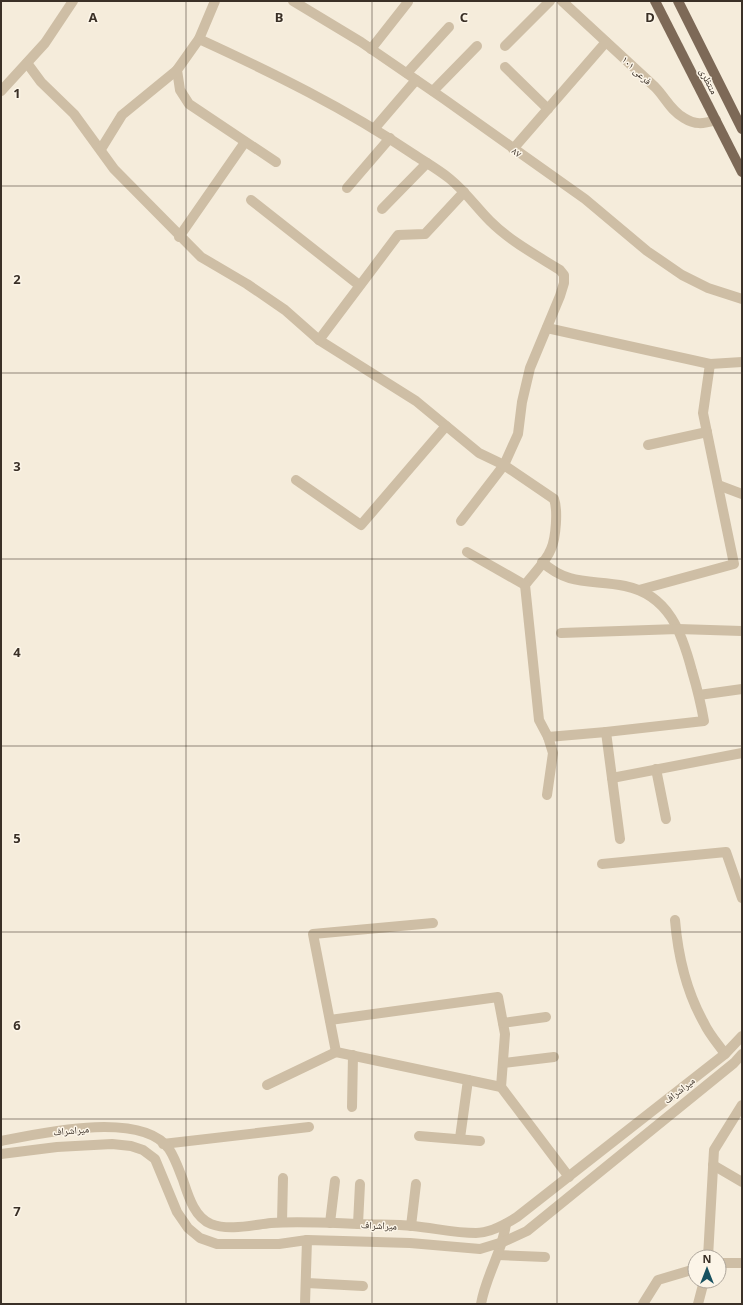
<svg xmlns="http://www.w3.org/2000/svg" width="743" height="1305" viewBox="0 0 743 1305" font-family="'Noto Sans','Noto Naskh Arabic',sans-serif">
  <rect width="100%" height="100%" fill="#f5ecdb"/>
  <g fill="none" stroke-linecap="round" stroke-linejoin="round">
    <!-- minor -->
    <g stroke="#cebea5" stroke-width="10">
      <path d="M215,1L199,39L177,70L180,90L189,104L276,162"/>
      <path d="M293,1L361,42L444,99L585,199L647,251L682,275L708,288L742,299"/>
      <path d="M562,1C593,30 624,58 655,87C665,97 671,111 684,118C695,125 703,124 716,120"/>
      <path d="M199,39C273,73 345,108 413,154C425,162 439,170 450,179C466,192 476,207 490,221C510,241 536,255 560,270L564,275V283L560,296L530,368L522,402L518,434L504,465L461,521"/>
      <path d="M505,46L550,1"/>
      <path d="M371,49L408,2"/>
      <path d="M27,63L41,82L74,114L114,169L201,257L247,284L285,310L319,340L416,401L479,453L504,465L554,499C558,510 556,538 551,549C546,562 533,574 525,585L539,720L548,737L553,753L547,795"/>
      <path d="M505,67L548,109"/>
      <path d="M407,73L449,27"/>
      <path d="M1,91L45,43L73,1"/>
      <path d="M433,91L477,46"/>
      <path d="M374,129L416,80"/>
      <path d="M101,149L122,115L177,70"/>
      <path d="M513,149L606,42"/>
      <path d="M347,188L390,138"/>
      <path d="M251,200L359,285"/>
      <path d="M382,209L427,163"/>
      <path d="M179,237L245,142"/>
      <path d="M547,328L710,364L703,413L734,564L639,590"/>
      <path d="M319,340L398,235L425,234L464,192"/>
      <path d="M710,364L742,362"/>
      <path d="M648,445L707,432"/>
      <path d="M296,480L361,525L446,426"/>
      <path d="M718,485L742,494"/>
      <path d="M467,552L525,585"/>
      <path d="M542,562C570,587 592,579 625,586C669,595 682,633 692,671C697,688 701,704 704,721L606,732"/>
      <path d="M561,633L678,629L742,631"/>
      <path d="M699,695L742,689"/>
      <path d="M548,737L606,732L620,839"/>
      <path d="M656,769L666,819"/>
      <path d="M612,778L742,753"/>
      <path d="M602,864L726,852L742,898"/>
      <path d="M675,920C678,956 686,991 704,1023C709,1034 718,1044 725,1054"/>
      <path d="M433,923L313,934L336,1052L501,1087L569,1177"/>
      <path d="M330,1020L498,997L505,1034L501,1087"/>
      <path d="M503,1023L546,1017"/>
      <path d="M503,1063L554,1057"/>
      <path d="M267,1085L336,1052"/>
      <path d="M352,1107L353,1055"/>
      <path d="M419,1136L480,1141"/>
      <path d="M460,1138L468,1080"/>
      <path d="M163,1144L309,1127"/>
      <path d="M713,1165L742,1182"/>
      <path d="M282,1222L283,1178"/>
      <path d="M330,1223L335,1181"/>
      <path d="M358,1224L360,1184"/>
      <path d="M411,1226L416,1184"/>
      <path d="M498,1255L545,1257"/>
      <path d="M708,1257L714,1150L742,1105"/>
      <path d="M719,1263H742"/>
      <path d="M307,1283L363,1286"/>
      <path d="M305,1304L307,1240"/>
      <path d="M481,1304C486,1275 502,1253 506,1224"/>
      <path d="M643,1304L658,1280L695,1269"/>
      <path d="M698,1304L704,1281"/>
    </g>
    <!-- tertiary -->
    <g stroke="#cebea5" stroke-width="10">
      <path d="M1,1141C41,1133 142,1110 169,1149C175,1158 179,1170 183,1180C188,1195 194,1217 211,1224C229,1231 252,1225 271,1223C300,1221 330,1223 359,1224C377,1225 395,1224 413,1226C434,1228 455,1233 476,1233C490,1233 506,1224 517,1217L725,1054L742,1036"/>
      <path d="M1,1154L57,1147L112,1144L131,1146L143,1150L155,1159L177,1212L188,1228L200,1238L217,1244H279L307,1240L343,1241L410,1243L480,1249L503,1242L527,1231L734,1063L742,1054"/>
    </g>
    <!-- primary -->
    <g stroke="#7d6957" stroke-width="10">
      <path d="M655,1L742,172"/>
      <path d="M678,1L742,129"/>
    </g>
  </g>
  <!-- grid -->
  <path fill="none" stroke="#3a3027" stroke-width="1" stroke-opacity="0.55" d="M186,1V1304M372,1V1304M557,1V1304M1,186H742M1,373H742M1,559H742M1,746H742M1,932H742M1,1119H742"/>
  <g text-anchor="middle" stroke-width="3" stroke-linejoin="round" paint-order="stroke">
    <!-- street labels -->
    <g font-size="10" fill="#3a3027" stroke="#fcf5e8">
      <text transform="translate(637 70) rotate(43)" y="4">فرعی ۱۰۱</text>
      <text transform="translate(709 81) rotate(63)" y="4">منتظری</text>
      <text transform="translate(517 152) rotate(36)" y="4">۸۷</text>
      <text transform="translate(679 1090) rotate(-38)" y="4">میراشراف</text>
      <text transform="translate(71 1130) rotate(-5)" y="4">میراشراف</text>
      <text transform="translate(379 1225) rotate(2)" y="4">میراشراف</text>
    </g>
  </g>
  <g font-size="13" text-anchor="middle" font-weight="bold" fill="#3a3027" stroke="#fcf5e8" stroke-width="3" stroke-linejoin="round" paint-order="stroke">
    <text x="93" y="22">A</text>
    <text x="279" y="22">B</text>
    <text x="464" y="22">C</text>
    <text x="650" y="22">D</text>
    <text x="17" y="98">1</text>
    <text x="17" y="284">2</text>
    <text x="17" y="471">3</text>
    <text x="17" y="657">4</text>
    <text x="17" y="843">5</text>
    <text x="17" y="1030">6</text>
    <text x="17" y="1216">7</text>
  </g>
  <!-- border -->
  <rect width="743" height="1305" fill="none" stroke="#3a3027" stroke-width="4"/>
  <!-- north arrow -->
  <g transform="translate(707 1269)"><circle r="19" fill="#fcf5e8" stroke="#aea69b"/>
  <path d="M0-3L7 15L0 10L-7 15Z" fill="#185160"/>
  <text y="-6" font-size="11" font-weight="bold" text-anchor="middle" fill="#3a3027">N</text>
  </g>
</svg>
